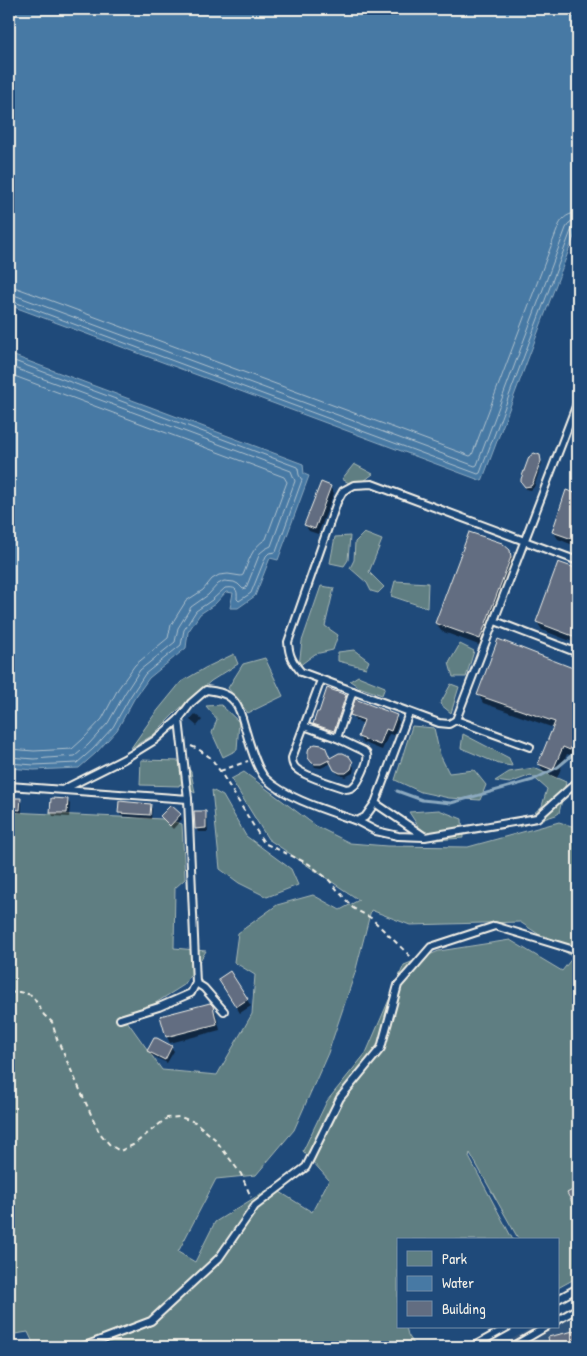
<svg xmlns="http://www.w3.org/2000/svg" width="587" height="1356" viewBox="0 0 587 1356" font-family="'Patrick Hand',sans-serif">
  <rect width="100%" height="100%" fill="#1f4a7a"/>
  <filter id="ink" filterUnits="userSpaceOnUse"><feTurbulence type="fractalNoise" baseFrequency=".02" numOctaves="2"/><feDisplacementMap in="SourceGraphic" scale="10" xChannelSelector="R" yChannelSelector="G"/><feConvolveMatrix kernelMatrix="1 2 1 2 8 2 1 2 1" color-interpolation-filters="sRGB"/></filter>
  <g filter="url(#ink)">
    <!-- built -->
    <path fill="#33547c" d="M578,1302V1347H498L533,1327H558V1313Z"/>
    <!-- green -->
    <g fill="#5e7e82" stroke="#a9b8b5" fill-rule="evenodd">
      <path d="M354,464L373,474L356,487L342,479Z"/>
      <path d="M364,533L382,540L369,572L384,587L378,593L371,591L367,583L350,568L354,560L355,542Z"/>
      <path d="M350,536L348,560L344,566L330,563L335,537Z"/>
      <path d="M395,581L428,583L427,608L391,596Z"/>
      <path d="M321,586L334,588L325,626L338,635L333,650L315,654L299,666L302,641Z"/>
      <path d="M460,644L474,651L466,677H453L449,663Z"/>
      <path d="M354,650L369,661L366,668L338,661V652Z"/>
      <path d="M234,654L238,664L211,681L178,710L153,735L131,748L154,715L181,682L205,668Z"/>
      <path d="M265,658L283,696L248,713L228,688L243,664Z"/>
      <path d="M358,676L385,687L382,695L359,687L350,681Z"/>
      <path d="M451,684L459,687L451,713L440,704Z"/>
      <path d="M221,705L239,722L237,750L223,757L212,733L217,719L206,706Z"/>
      <path d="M412,726L434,728L440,755L449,773L474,770L486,785L480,800L449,798L421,792L395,780Z"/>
      <path d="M463,734L509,758L512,766L499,764L461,748Z"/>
      <path d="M141,760L180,761V769H189L191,772L195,793L180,784L179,786L140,785Z"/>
      <path d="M534,768L566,782L559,813L556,815L519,827L542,806L547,789L531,775L510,783L495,781L509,772Z"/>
      <path d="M244,772L316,826L350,843L387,846L468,847L559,822L578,828V1277L558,1288V1240H519L470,1153L469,1157L513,1240H398V1327H406L408,1335L416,1347H359L357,1343L346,1340L347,1347H35L28,1332L9,1335V812L163,819L182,824L185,879L175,888L174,948L206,951L184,985L127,1021L162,1070L217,1075L252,1014L255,975L234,962L238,933L277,905L313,895L340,910L359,900L268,839L231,779ZM371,910L410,925L520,922L573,957L562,971L510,940L439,951L404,965L366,1053L327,1101L303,1151L329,1180L312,1212L272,1187L215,1222L195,1262L178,1252L216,1179L256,1175L294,1130L328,1053L355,973Z"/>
      <path d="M212,790L223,796L246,836L291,869L298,885L267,897L239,883L220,869Z"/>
      <path d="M439,810L462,819L463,838L435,840L418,826L409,812Z"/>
    </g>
    <!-- water -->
    <g fill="#4779a4" stroke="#8ca9bf">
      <path d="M9,9H578V226L482,481L9,305Z"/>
      <path d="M9,354L303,464L304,474L309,476L278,560L270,558L255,596L238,608H230L233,593L226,592L215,604L200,614L188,632L186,648L149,678L134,699L117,730L96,753L79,768L34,770L9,768Z"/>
    </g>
    <!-- shadow -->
    <g fill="#0007">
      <path d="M539,456L542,463L534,487L531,490L526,489L522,482Z"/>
      <path d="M330,487L334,493L318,534L309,531L305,525Z"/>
      <path d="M567,491L578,495V547L558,539L553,531Z"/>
      <path d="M509,551L514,560L484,647L441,631L436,623Z"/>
      <path d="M559,564L578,571V644L542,630L537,622Z"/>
      <path d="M498,641L578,671V742L577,745L578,749L575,757L567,754L557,778L544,772L539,764L554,728L483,703L478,694Z"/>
      <path d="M346,696L349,702L337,737L318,730L314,724Z"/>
      <path d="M195,714L202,720L197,726L190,720Z"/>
      <path d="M351,715L396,716L399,722L394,735L389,734L382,750L362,742L359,737L364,724L355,720Z"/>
      <path d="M348,757L354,767L353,773L345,777L338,774L332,763L321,768L315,767L311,760H330Z"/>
      <path d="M9,799H20L22,803V813L9,811Z"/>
      <path d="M67,800L70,804L69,817L53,816L51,812Z"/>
      <path d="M150,805L152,809L151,819L121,816L119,812Z"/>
      <path d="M171,807L180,815L182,819L173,829L164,820L162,816Z"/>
      <path d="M205,812L207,816L208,832H198L196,828Z"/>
      <path d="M230,972L251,1006L240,1013L223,985Z"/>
      <path d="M212,1006L216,1013L220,1030L170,1043L167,1037L162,1017Z"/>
      <path d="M171,1047L174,1051L167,1063L151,1055L149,1051Z"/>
    </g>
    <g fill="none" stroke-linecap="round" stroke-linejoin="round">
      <!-- shore -->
      <g stroke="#afc1cd" stroke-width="1">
        <path d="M9,286L17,288L470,456L472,455L559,225C563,217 569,213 578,213"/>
        <path d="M9,294L14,295L475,466L477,465L566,228L570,222L578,220"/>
        <path d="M9,300L478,474L480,473L571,231L574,227H578"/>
        <path d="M9,359L297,467L298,469L299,475L302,480L276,552L269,553L266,556L251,593L239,601L237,599C238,588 235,587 225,588L212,600L196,611L184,630L181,645L145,674L130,697L113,727L93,749L77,763L34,765L9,763"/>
        <path d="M9,366L291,471L295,481L271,546L265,549L260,553L246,588L243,589L238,584L234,582L224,581L218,584L208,595L191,607L178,628L175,642L140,670L125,693L108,723L88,745L75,756L34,759L9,757"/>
        <path d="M9,374L284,477L287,482L266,539C251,548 249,561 243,575L241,576L228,574L219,575L212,579L203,590L186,601L171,625L168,638L135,665L118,689L102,719L83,739L72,749L34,751L9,749"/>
      </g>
      <!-- stream -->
      <path stroke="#8ca9bf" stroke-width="3" d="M397,791L422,800L451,803L533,780L558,767L578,750"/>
    </g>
    <!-- building -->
    <g fill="#626d81" stroke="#f4f1e8">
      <path d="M534,453L540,455L541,461L533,483L531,486L525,487L521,482V479L529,457Z"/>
      <path d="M321,482L331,486L315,529L304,525Z"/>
      <path d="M566,490L578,494V541L552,532Z"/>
      <path d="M469,532L502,543L510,550L511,557L480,639L435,623Z"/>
      <path d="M558,562L578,569V638L536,622Z"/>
      <path d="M498,639L578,670V722L573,737L575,738L570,750L563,747L553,770L538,764L555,722L477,695Z"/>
      <path d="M327,688L346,695L334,731L313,724L317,712H319Z"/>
      <path d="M355,699L397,715L391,731L386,729L380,745L358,737L364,720L350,715Z"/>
      <path d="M315,744L322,745L325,746L330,758L339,753H343L349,756L353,762L351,769L346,773H340L334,770L329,760L321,764H315L312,763L308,758V751L309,748Z"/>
      <path d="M9,798H21L20,810L9,809Z"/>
      <path d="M51,798L68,799L67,813H50Z"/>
      <path d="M119,801L151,804L150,815L118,813Z"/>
      <path d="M171,805L181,814L170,826L160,816Z"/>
      <path d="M194,811H206V828L195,829Z"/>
      <path d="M230,971L248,999L236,1007L218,979Z"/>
      <path d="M210,1003L213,1006L217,1024L166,1037L160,1016Z"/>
      <path d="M154,1038H157L172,1046L165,1060L147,1051Z"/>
      <path d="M578,1187V1213L567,1193Z"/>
      <path d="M578,1330V1347H550L548,1337Z"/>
    </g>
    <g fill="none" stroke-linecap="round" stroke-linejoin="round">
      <!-- service casing -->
      <g stroke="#f4f1e8" stroke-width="10">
        <g id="service">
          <path d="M578,401L456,720L449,724L439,723L301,672C292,661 289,656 288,642L337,502L343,491L354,485L372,484L578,561"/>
          <path d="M495,621L578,653"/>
          <path d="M321,680L292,758C292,761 292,763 294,766C299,775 335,785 346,789C350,788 351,789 354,786C359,782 369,761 367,755C367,753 365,753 364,751L337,738L353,691"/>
          <path d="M456,720L530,747"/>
          <path d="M304,726L337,738"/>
          <path d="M9,786L188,799L179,719"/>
          <path d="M64,789L124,759L155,740L179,719L191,703L206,690C214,691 224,692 231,698C237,703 240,711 242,718C247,734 255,768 266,779C287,799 329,811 357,821L365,817L375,803L425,837L537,818L578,781"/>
          <path d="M375,803L409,713"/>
          <path d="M357,821L376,831L398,836L424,837"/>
          <path d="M196,983L204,988L224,1011"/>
          <path d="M120,1019L159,1007L191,993L196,983L188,799"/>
          <path d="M558,1299L578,1288"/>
          <path d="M558,1320L578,1308"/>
          <path d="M82,1347L151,1321L219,1258L255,1206L306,1167L340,1098L381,1048L398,985L431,947L495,926L574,950H578"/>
          <path d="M472,1347L508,1327"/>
          <path d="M512,1347L546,1327"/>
        </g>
      </g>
      <!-- path -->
      <g stroke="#f4f1e8" stroke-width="2" stroke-dasharray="5 4" stroke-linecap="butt">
        <path d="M191,746L198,749L211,758L220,771L264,843L309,864L328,879L353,908L371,918L411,957"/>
        <path d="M220,771L248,761"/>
        <path d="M9,993L19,992L32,995L44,1015L52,1022L57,1039L99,1132L110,1145L120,1151L133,1145L167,1118L180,1117L195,1122L215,1139L241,1174L251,1197"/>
      </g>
      <!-- service -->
      <use href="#service" stroke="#1f4a7a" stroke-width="6"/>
    </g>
  </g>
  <!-- margin -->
  <rect width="587" height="1356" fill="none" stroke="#1f4a7a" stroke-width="30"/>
  <rect x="15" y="15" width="557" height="1326" fill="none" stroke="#f4f1e8" stroke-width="2" filter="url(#ink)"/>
  <!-- legend -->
  <rect x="397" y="1238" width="162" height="90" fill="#1f4a7a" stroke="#748da6"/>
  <rect x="407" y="1251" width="25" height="15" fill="#5e7e82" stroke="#748da6"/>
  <text x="442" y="1264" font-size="15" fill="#f4f1e8">Park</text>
  <rect x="407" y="1276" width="25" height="15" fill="#4779a4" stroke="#748da6"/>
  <text x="442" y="1288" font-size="15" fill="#f4f1e8">Water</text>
  <rect x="407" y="1301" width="25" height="15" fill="#626d81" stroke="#748da6"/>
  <text x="442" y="1314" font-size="15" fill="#f4f1e8">Building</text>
</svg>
